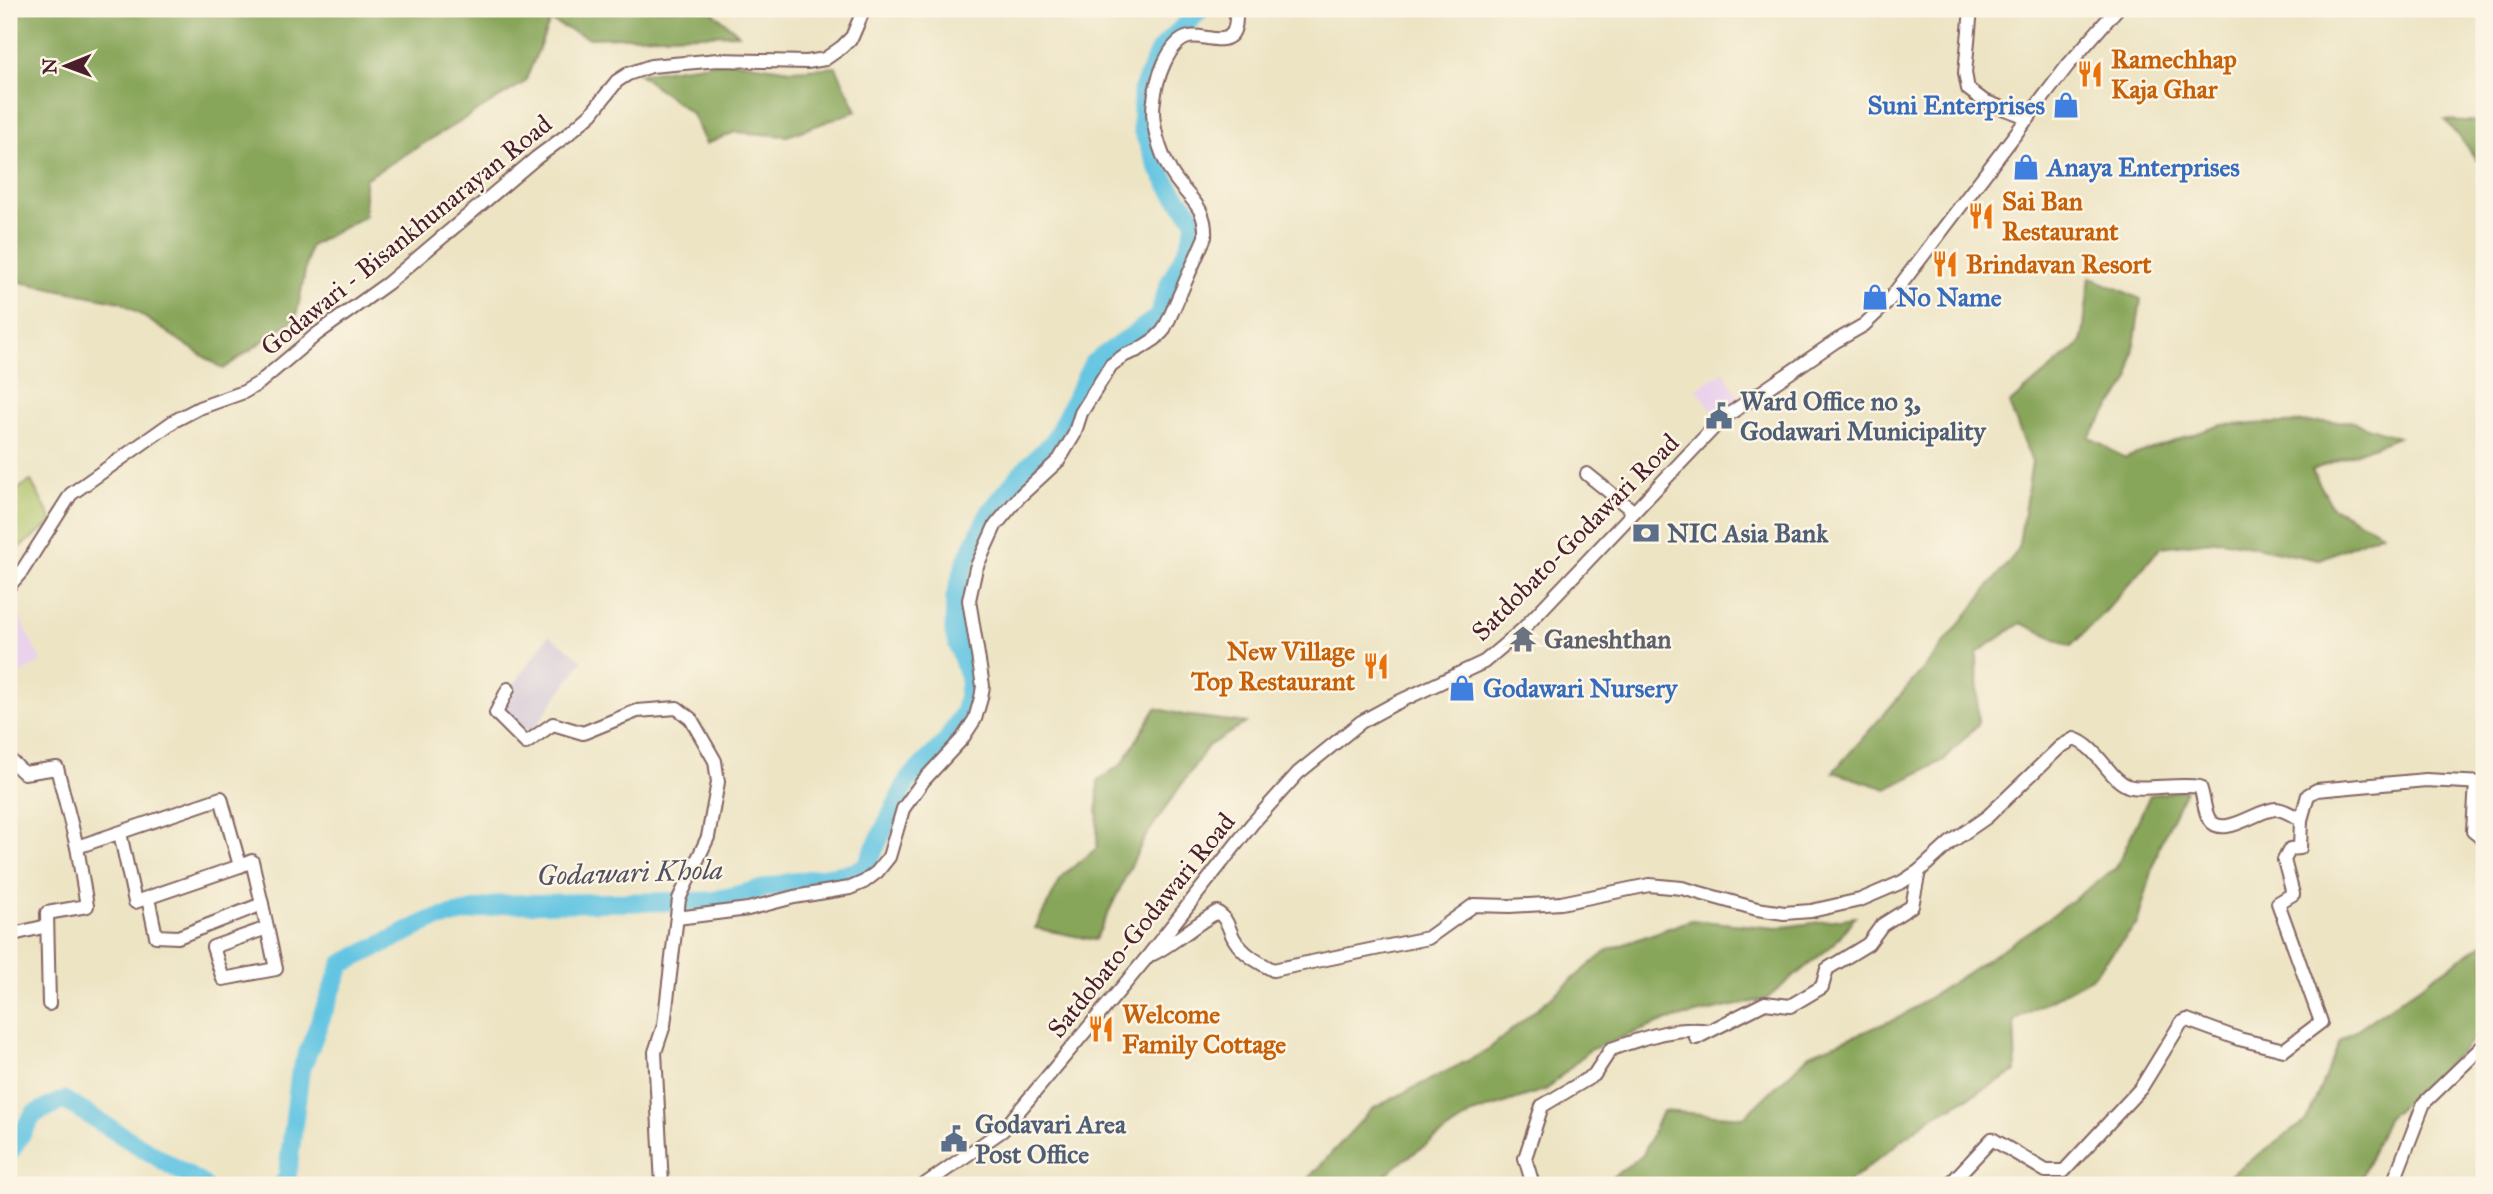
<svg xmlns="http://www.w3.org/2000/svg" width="2493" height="1194" viewBox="0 0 2493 1194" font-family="'IM FELL Great Primer',serif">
  <rect width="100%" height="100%" fill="#fcf5e5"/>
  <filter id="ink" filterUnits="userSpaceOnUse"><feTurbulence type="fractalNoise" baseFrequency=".0143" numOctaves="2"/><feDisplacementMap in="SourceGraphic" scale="14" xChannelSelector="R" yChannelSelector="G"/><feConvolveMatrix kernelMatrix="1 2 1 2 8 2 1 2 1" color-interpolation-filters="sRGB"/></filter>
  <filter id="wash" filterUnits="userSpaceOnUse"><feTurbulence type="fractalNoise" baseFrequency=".00686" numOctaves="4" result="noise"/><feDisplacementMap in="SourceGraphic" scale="28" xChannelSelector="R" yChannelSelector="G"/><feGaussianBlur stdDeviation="1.57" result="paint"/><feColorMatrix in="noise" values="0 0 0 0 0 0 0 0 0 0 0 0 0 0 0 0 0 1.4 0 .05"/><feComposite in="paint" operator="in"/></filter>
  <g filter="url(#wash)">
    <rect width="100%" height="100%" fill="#ede4c4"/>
    <!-- built -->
    <g fill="#ead1ec">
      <path d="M1724,371L1740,400L1714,414L1697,389Z"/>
      <path d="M15,607L41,662L9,680V612Z"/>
    </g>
    <!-- industrial -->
    <path fill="#cabfd6" d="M549,635L583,660L531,733L497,709Z"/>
    <!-- green -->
    <path fill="#abc065" stroke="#7a7048" stroke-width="2" d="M31,481L53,522L9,555V494Z"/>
    <!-- forest -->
    <g fill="#88a65a" stroke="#696242" stroke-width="2">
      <path d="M9,9H709L739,34L588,38L550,21L525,82L365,179V216L310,246L296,318L223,369L121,302L20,282L9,268Z"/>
      <path d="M729,61L791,70L836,67L857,111L787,136L735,132L706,144L692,114L639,74Z"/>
      <path d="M2445,120L2484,122V163L2477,160Z"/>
      <path d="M2090,277L2141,299L2129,381L2089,437L2125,458L2221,425L2350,421L2398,437L2312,470L2332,507L2382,533L2318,560L2221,540L2161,547L2104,613L2071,646L2021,623L1977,653L1978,724L1944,760L1887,789L1833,772L1926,666L2018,550L2032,462L2009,404L2082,342Z"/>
      <path d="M1156,708L1183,715L1246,723L1208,746L1144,839L1095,940L1035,928L1063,875L1097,848L1098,780L1122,764Z"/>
      <path d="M2186,790L2160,844L2137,924L2091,978L2014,1020L2016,1072L1930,1118L1845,1185H1718L1716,1177L1669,1180L1663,1185H1601L1643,1155L1662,1111L1744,1117L1810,1054L1900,1017L2039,925L2116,868L2150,795Z"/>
      <path d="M1855,917L1834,944L1766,999L1668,1020L1589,1050L1547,1089L1472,1114L1404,1160L1373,1185H1302L1372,1109L1485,1052L1608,950L1691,920L1776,928Z"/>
      <path d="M2484,943V1018L2472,1042L2388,1117L2361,1178L2346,1185H2216L2307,1120L2340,1041Z"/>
    </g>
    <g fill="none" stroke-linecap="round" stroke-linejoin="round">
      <!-- river -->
      <g stroke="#64c5e2" stroke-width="19">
        <path d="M9,1153L34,1114L64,1100L203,1185"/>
        <path d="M281,1185L287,1178L300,1073L342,964L431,920L503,904L712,901L787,883L851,873L865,868L908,780L946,742L965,710L970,681L954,633L955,597L966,561L989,513L1023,471L1054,441L1093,363L1158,317L1169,284L1189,246L1196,221L1173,192L1158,168L1142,129V91L1159,51L1201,9"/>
      </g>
    </g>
  </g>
  <g filter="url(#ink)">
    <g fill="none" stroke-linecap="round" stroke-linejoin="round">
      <!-- minor casing -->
      <g stroke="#836461" stroke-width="16">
        <g id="minor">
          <path d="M1971,9L1965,73L1968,89L1984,101L2029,118"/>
          <path d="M1587,474L1633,511"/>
          <path d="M9,586L22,571L71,494L174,421L199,408L244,392L259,383L317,334L388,283L536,158L567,135L592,113L617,81L628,74L651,66L718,60L807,62L825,59L842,47L852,37L861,16V9"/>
          <path d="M508,689L496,713L526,743L553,724L583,733L637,711L677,708L691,719L715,761L718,782L708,837L679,899L664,1025L655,1052L662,1185"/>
          <path d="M9,759L24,773L57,768L77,847L87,906L47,913L49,1004"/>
          <path d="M2476,783L2473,831L2484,840"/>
          <path d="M77,847L221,798L240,866L135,902L120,833"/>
          <path d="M148,898L156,936L178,937L262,904L252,861L240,866"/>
          <path d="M262,904L276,969L223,979L213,947L267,928"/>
          <path d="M677,918L748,909L794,897L850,888L864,882L877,872L889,857L903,809L923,781L962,739L975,719L981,698L983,686L969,600L976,568L995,526L1020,496L1059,460L1074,435L1081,413L1111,365L1125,355L1138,350L1155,339L1163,331L1169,319L1205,237C1207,204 1186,198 1171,172C1160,153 1150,122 1154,100C1156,81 1168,41 1189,37C1202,34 1221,45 1231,35C1237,29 1236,16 1236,9"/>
          <path d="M9,935L47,926"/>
          <path d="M1153,954C1176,942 1194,925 1217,912C1228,919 1228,928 1234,939C1244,955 1258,962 1273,970L1428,938L1474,905L1510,906L1561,903L1649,885L1682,888L1757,909L1784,913L1811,911L1860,900L1902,882L1919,871L1951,842L1987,817L2060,747L2074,739C2098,747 2108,778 2128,786C2142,791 2179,783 2200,787C2204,797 2204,811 2209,819C2223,840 2258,809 2276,809C2284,809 2294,816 2301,820L2308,795L2317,790L2426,780L2484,783"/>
          <path d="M1696,1038L1765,1003L1790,1006L1822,987L1827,969L1868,944L1882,925L1912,906L1919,871"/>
          <path d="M924,1185L1003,1130L1149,955L1252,824L1298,773L1361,722L1394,704L1484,662L1523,629L1722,419L1836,341L1864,325L1886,304L2068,65L2117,9"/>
          <path d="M1533,1185L1525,1158L1542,1106L1594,1075L1611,1049C1644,1038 1674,1026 1709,1031"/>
          <path d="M1949,1185L1992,1139L2046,1171H2064L2141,1088L2181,1023L2187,1020L2239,1039L2284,1050L2321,1022L2278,903L2293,894L2284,860L2290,849L2300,848L2301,820"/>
          <path d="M2385,1185L2394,1181L2424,1103L2484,1045"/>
        </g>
      </g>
      <!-- minor -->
      <use href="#minor" stroke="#fff" stroke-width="12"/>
    </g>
  </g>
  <!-- icons -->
  <defs>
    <g id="restaurant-bare" transform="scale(2.1)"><path d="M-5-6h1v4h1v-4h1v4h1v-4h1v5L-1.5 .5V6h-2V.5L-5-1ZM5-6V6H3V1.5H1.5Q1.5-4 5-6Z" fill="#e8710a" stroke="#fcf5e5" stroke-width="2.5" paint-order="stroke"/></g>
    <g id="shop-bare" transform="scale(2.1)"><path d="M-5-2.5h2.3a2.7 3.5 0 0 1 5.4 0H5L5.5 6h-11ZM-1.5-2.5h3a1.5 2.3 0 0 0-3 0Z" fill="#3f7fe0" stroke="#fcf5e5" stroke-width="2.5" paint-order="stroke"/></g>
    <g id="civic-bare" transform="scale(2.1)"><path d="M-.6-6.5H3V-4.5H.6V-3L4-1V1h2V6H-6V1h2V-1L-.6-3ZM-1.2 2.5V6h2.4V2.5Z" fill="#5c6f8a" stroke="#fcf5e5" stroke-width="2.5" paint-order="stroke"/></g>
    <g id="bank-bare" transform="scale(2.1)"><path d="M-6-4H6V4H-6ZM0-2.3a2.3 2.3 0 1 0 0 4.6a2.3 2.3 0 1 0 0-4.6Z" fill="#5c6f8a" stroke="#fcf5e5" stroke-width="2.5" paint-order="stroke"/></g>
    <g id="temple-bare" transform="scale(2.1)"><path d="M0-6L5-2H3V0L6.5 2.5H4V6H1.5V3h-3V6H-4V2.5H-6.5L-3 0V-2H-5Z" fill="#6b7280" stroke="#fcf5e5" stroke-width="2.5" paint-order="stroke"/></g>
  </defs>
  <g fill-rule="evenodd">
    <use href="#restaurant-bare" x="2090" y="74"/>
    <use href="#shop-bare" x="2066" y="105"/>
    <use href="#shop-bare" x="2026" y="167"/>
    <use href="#restaurant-bare" x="1981" y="216"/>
    <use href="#restaurant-bare" x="1945" y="264"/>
    <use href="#shop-bare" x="1875" y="297"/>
    <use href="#civic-bare" x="1719" y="416"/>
    <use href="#bank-bare" x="1646" y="533"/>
    <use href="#temple-bare" x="1523" y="639"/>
    <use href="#restaurant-bare" x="1376" y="666"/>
    <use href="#shop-bare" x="1462" y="688"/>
    <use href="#restaurant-bare" x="1101" y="1029"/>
    <use href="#civic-bare" x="954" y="1139"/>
  </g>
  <g text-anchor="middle" stroke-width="5" stroke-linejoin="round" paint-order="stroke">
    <!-- food labels -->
    <g font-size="26" font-weight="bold" fill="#c56008" stroke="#fcf5e5" text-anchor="start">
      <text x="2111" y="68">Ramechhap<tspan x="2111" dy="30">Kaja Ghar</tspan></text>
      <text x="2002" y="210">Sai Ban<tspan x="2002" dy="30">Restaurant</tspan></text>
      <text x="1966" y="273">Brindavan Resort</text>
      <text x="1355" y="660" text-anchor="end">New Village<tspan x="1355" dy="30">Top Restaurant</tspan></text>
      <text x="1122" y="1023">Welcome<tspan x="1122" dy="30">Family Cottage</tspan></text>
    </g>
    <!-- shop labels -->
    <g font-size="26" font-weight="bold" fill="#366cbe" stroke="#fcf5e5" text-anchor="start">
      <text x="2045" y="114" text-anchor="end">Suni Enterprises</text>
      <text x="2047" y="176">Anaya Enterprises</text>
      <text x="1896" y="306">No Name</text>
      <text x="1483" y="697">Godawari Nursery</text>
    </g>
    <!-- street labels -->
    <g font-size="26" fill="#4a1f2b" stroke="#fcf5e5">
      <text transform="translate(406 235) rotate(-39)" y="9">Godawari - Bisankhunarayan Road</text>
      <text transform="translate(1575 537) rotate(-45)" y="9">Satdobato-Godawari Road</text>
      <text transform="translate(1141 925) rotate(-51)" y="9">Satdobato-Godawari Road</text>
    </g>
    <!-- service labels -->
    <g font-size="26" font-weight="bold" fill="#4e5e75" stroke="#fcf5e5" text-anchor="start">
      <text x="1740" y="410">Ward Office no 3,<tspan x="1740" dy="30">Godawari Municipality</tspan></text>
      <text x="1667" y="542">NIC Asia Bank</text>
      <text x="975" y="1133">Godavari Area<tspan x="975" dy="30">Post Office</tspan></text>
    </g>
    <!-- worship labels -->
    <g font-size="26" font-weight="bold" fill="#5b616d" stroke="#fcf5e5" text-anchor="start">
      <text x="1544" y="648">Ganeshthan</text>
    </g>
    <!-- water labels -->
    <g font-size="28" font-style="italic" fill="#525162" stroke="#fcf5e5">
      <text transform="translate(630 872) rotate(-2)" y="10">Godawari Khola</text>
    </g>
  </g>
  <!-- margin -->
  <rect width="2493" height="1194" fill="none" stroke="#fcf5e5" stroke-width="35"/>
  <!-- north arrow -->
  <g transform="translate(66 66) rotate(269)" stroke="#fcf5e5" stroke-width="5" paint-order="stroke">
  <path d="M0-5L12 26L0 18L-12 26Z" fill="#4a1f2b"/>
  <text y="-10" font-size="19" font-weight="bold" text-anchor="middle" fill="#4a1f2b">N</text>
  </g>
</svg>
